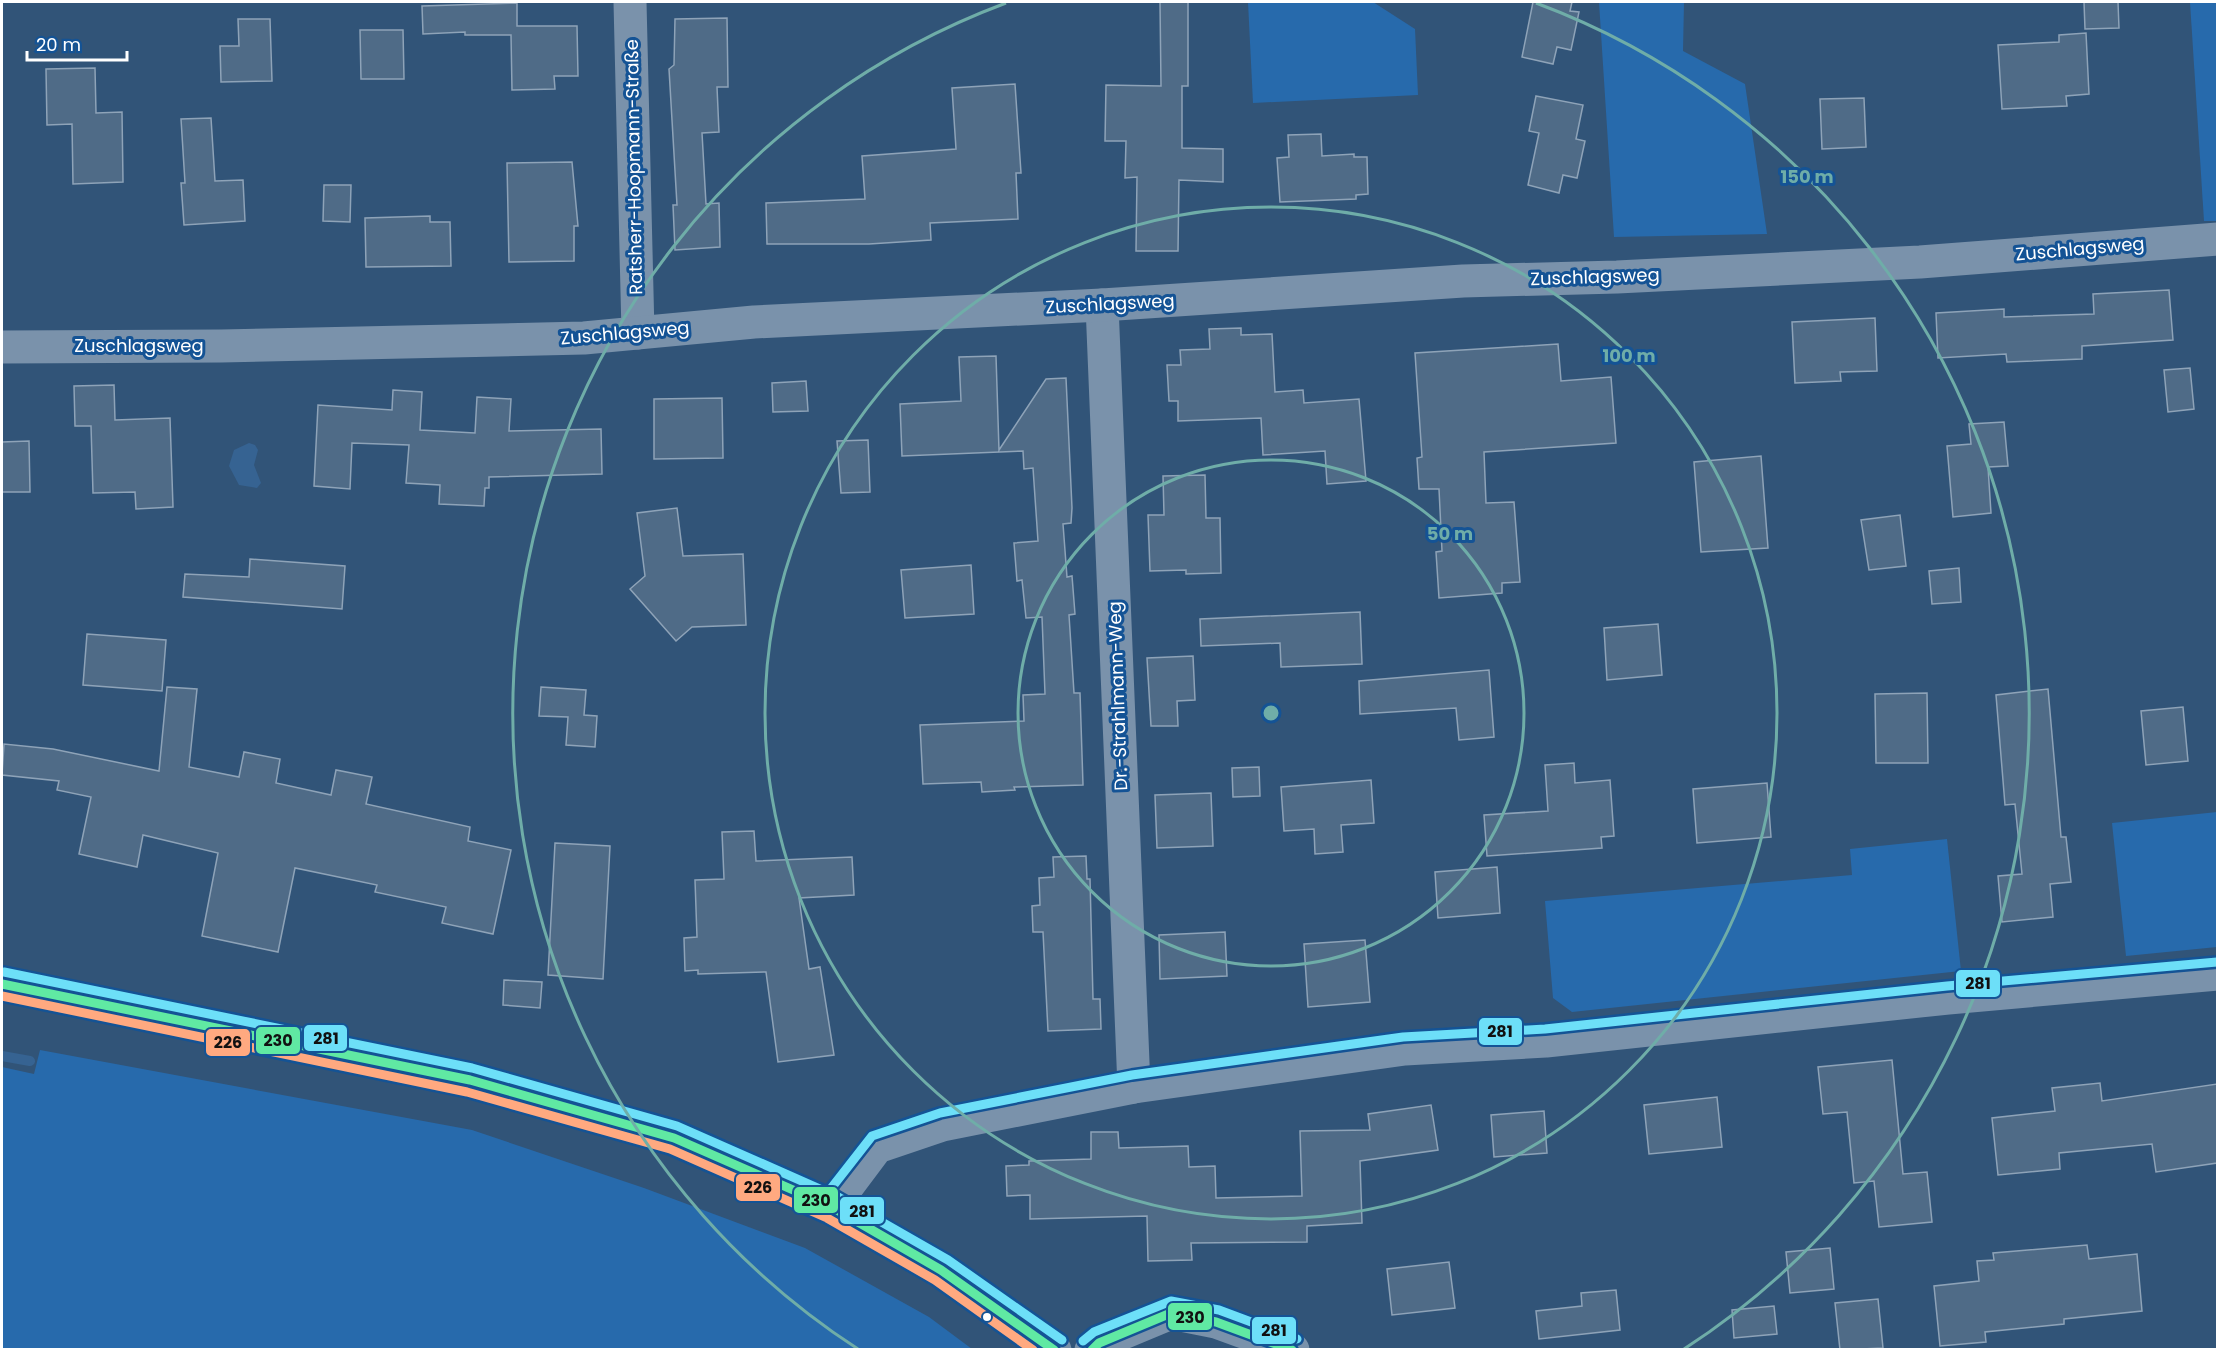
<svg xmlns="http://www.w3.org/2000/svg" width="2219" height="1351" viewBox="0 0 2219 1351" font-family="Poppins,sans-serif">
  <rect width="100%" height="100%" fill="#315478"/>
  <!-- green -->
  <g fill="#276aac">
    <path d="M1248,2H1373L1415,29L1418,95L1253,103Z"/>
    <path d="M1599,2H1684L1683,51L1745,84L1767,234L1614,237Z"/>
    <path d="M2190,2H2217V221H2204Z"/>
    <path d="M2217,812V947L2126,956L2112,823Z"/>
    <path d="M1947,839L1961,971L1572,1012L1553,998L1545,901L1852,875L1850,849Z"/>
    <path d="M40,1050L472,1130L644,1188L805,1248L929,1317L972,1349H2V1067L34,1074Z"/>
  </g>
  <!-- water -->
  <path fill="#366392" d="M249,443L255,445L258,450L254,465L261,483L257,488L239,485L229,466L234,450Z"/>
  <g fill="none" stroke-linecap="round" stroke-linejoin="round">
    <!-- stream -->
    <path stroke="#366392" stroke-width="10" d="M2,1056L30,1061"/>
  </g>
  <!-- building -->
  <g fill="#4f6b87" stroke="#8ea3b8" stroke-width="1.5">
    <path d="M1160,2H1188V86H1182V148L1223,149V182L1179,180L1178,251H1136L1137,177L1125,178L1126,141H1105L1106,85L1161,86Z"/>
    <path d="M1533,2H1572L1570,11L1579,12L1571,50L1557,47L1553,64L1522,57Z"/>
    <path d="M2084,2H2118L2119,28L2085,29Z"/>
    <path d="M517,3V26H577L578,76H554L555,89L512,90L511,35H465V32L423,34L422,6Z"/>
    <path d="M727,18L728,87H717L719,132L702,133L706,204L719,203L720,247L675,250L673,205H677L669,69L674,65L675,19Z"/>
    <path d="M238,19H270L272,81L221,82L220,46H239Z"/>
    <path d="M360,30H403L404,79H361Z"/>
    <path d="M2086,33L2089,94L2066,96L2067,106L2002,109L1998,45L2059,42V35Z"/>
    <path d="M95,68L96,113L122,112L123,182L73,184L72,124L47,125L46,69Z"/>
    <path d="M1015,84L1021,173H1016L1018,219L930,223L931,240L869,244H767L766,203L865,199L862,156L956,149L952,88Z"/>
    <path d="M1536,96L1583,105L1576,139L1585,141L1577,178L1563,175L1559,193L1528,185L1539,133L1529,131Z"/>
    <path d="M1864,98L1866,147L1822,149L1820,99Z"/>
    <path d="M211,118L215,181L243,180L245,221L184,225L181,183H185L181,119Z"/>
    <path d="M1321,134L1322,156L1354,154V157H1367L1368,194L1356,195V199L1280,202L1277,158L1289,157L1288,135Z"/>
    <path d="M572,162L578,226H574V261L509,262L507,163Z"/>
    <path d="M324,185H351L350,222L323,221Z"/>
    <path d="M430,216V222H450L451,266L366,267L365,218Z"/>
    <path d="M2169,290L2173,340L2082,346V359L2007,362L2006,354L1938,358L1936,313L2004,309V317L2094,314L2093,294Z"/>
    <path d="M1875,318L1877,371L1840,372L1841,381L1795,383L1792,322Z"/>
    <path d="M1241,328V335L1272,334L1275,392L1303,390L1304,403L1359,399L1366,481L1327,484L1325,451L1263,455L1261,418L1178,421V401H1169L1167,365H1181L1180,350L1210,349L1209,329Z"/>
    <path d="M1558,344L1561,381L1611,377L1616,443L1484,452L1486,503L1514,502L1520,582L1502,583V593L1439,598L1436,552L1442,551L1439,489H1419L1417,458L1422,457L1415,353Z"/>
    <path d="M996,356L999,450L1046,379L1066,378L1072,508L1071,523L1063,524L1067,577L1072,576L1075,614L1069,615L1074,693H1080L1083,785L1014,787L1015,790L982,792L981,782L923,784L920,725L1024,721L1023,695L1045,694L1042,617L1026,618L1022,580L1017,581L1014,543L1038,541L1033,468L1024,469L1023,451L902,456L900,404L961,401L959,357Z"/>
    <path d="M2190,368L2194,409L2168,412L2164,370Z"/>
    <path d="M806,381L808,411L773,412L772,383Z"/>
    <path d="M114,385L115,420L170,418L173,507L136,509L135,492L93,493L91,426H75L74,386Z"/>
    <path d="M393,390L422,392L420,430L475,433L477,397L511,399L509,431L601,429L602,474L489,477V488H485L484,506L439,504L440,485L406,483L409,445L352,443L350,489L314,486L318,405L392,410Z"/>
    <path d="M722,398L723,458L654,459V399Z"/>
    <path d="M2004,422L2008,466L1988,467L1991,513L1953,517L1947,446L1971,444L1969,424Z"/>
    <path d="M868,440L870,492L841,493L837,441Z"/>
    <path d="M29,441L30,492H2V442Z"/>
    <path d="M1761,456L1768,548L1701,552L1694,462Z"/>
    <path d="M1205,475L1206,518H1220L1221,573L1186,574V570L1150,571L1148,515H1164L1163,476Z"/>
    <path d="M677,508L683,556L743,554L746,625L692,627L676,641L630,589L645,576L637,513Z"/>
    <path d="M1900,515L1906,566L1869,570L1861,520Z"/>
    <path d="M250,559L345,566L342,609L183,597L185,574L249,577Z"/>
    <path d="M971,565L974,614L905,618L901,570Z"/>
    <path d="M1959,568L1961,602L1932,604L1929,571Z"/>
    <path d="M1360,612L1362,664L1281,667L1280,643L1201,646L1200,619Z"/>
    <path d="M1658,624L1662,675L1607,680L1604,628Z"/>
    <path d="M87,634L166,640L162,691L83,685Z"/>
    <path d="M1193,656L1195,700L1177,701L1178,726H1151L1147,658Z"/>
    <path d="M1489,670L1494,737L1459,740L1456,708L1360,714L1359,681Z"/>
    <path d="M167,687L197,689L189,767L239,777L244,752L280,759L276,783L331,795L336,770L372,777L366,804L470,827L468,841L511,850L493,934L442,923L446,907L375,892L377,885L295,868L278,952L202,936L218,853L143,835L137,867L79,854L91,797L57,790L59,781L2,775L4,744L53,749L159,771Z"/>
    <path d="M541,687L586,690L584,715L597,716L595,747L566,745L568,717L539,716Z"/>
    <path d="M2048,689L2061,837H2066L2071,882L2050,884L2053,917L2002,922L1998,876L2022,874L2015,804L2005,805L1996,695Z"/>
    <path d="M1927,693L1928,763H1876L1875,694Z"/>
    <path d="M2183,707L2188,761L2146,765L2141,711Z"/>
    <path d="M1574,763L1575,783L1610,780L1614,836L1601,837L1602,848L1487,856L1484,815L1548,811L1545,765Z"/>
    <path d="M1259,767L1260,796L1233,797L1232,768Z"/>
    <path d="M1371,780L1374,823L1341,825L1343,852L1315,854L1314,829L1284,831L1281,787Z"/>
    <path d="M1767,783L1771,837L1697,843L1693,789Z"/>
    <path d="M1211,793L1213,846L1157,848L1155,795Z"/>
    <path d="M754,831L756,861L852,857L854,895L799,898L809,969L820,967L834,1055L778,1062L766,972L698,974V970L685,971L684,938L697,937L695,880L724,879L722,832Z"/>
    <path d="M555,843L610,846L603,979L548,975Z"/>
    <path d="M1086,856L1087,879H1090L1093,999H1100L1101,1029L1048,1031L1043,932H1033L1032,906L1040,905L1039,878L1054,877L1053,857Z"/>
    <path d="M1497,867L1500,913L1438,918L1435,872Z"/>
    <path d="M1225,932L1227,976L1160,979L1159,935Z"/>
    <path d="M1365,940L1370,1002L1308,1007L1304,944Z"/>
    <path d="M504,980L542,982L540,1008L503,1005Z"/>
    <path d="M1892,1060L1903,1174L1927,1172L1932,1222L1879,1227L1874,1181L1854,1183L1847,1112L1823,1114L1818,1067Z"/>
    <path d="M2100,1083L2102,1101L2217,1084V1163L2156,1172L2152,1144L2059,1153L2060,1169L1998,1175L1992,1118L2055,1111L2052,1088Z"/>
    <path d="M1717,1097L1722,1147L1649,1154L1644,1105Z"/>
    <path d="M1431,1105L1438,1150L1360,1161L1362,1223L1307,1226V1242L1191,1243L1192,1260L1148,1261L1147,1216L1030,1219V1195L1007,1196L1006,1166L1029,1165V1161L1091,1159V1132H1118L1119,1148L1188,1146L1189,1167L1215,1166L1216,1198L1302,1196L1300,1131L1370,1130L1368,1114Z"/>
    <path d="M1544,1111L1547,1153L1494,1157L1491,1115Z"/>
    <path d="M2087,1245L2089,1259L2137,1254L2142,1311L2064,1319V1324L1985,1332L1986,1342L1940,1346L1934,1286L1979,1281L1977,1261L1994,1260L1993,1253Z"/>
    <path d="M1830,1248L1834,1289L1790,1293L1786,1252Z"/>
    <path d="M1449,1262L1455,1308L1392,1315L1387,1269Z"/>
    <path d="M1616,1290L1620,1330L1539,1339L1536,1311L1582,1306L1581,1293Z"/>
    <path d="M1878,1299L1883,1348L1840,1350L1835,1303Z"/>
    <path d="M1774,1306L1777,1334L1734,1338L1732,1310Z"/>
  </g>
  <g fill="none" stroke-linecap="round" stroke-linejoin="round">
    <!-- minor -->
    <g stroke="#7a92ab" stroke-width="33">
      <path d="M630,2L638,333"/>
      <path d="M1102,305L1134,1087"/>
      <path d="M2,347L221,346L584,338L754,322L1102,305L1463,281L1617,277L1920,262L2218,239"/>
      <path d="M832,1207L877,1147L942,1125L1134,1087L1405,1049L1546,1041L1948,998L2218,974"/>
      <path d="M1091,1350L1099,1343L1171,1313L1216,1322L1293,1350"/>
    </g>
    <!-- major -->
    <path stroke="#7890a9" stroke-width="33" d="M2,984L470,1080L674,1138L832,1207L941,1270L1055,1350"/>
    <!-- bus-1 casing -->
    <g stroke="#145395" stroke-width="14">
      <g id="bus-1">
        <path d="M2,984L470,1080L674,1138L832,1207L941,1270L1054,1350"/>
        <path d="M1092,1350L1099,1343L1171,1313L1216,1322L1292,1350"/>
      </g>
    </g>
    <!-- bus-2 casing -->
    <g stroke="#145395" stroke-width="14">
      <path id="bus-2" d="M2,996L467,1092L670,1149L827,1218L935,1280L1033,1350"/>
    </g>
    <!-- bus-3 casing -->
    <g stroke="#145395" stroke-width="14">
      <g id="bus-3">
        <path d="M4,972L472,1068L677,1126L838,1197L948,1260L1062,1340"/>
        <path d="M822,1200L872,1136L940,1113L1132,1075L1403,1037L1545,1029L1947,986L2217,962"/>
        <path d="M1083,1341L1094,1332L1171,1301L1219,1310L1297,1339"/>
      </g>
    </g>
    <!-- bus-1 -->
    <use href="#bus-1" stroke="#60e9a3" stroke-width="9"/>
    <!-- bus-2 -->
    <use href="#bus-2" stroke="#ffa980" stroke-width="9"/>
    <!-- bus-3 -->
    <use href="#bus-3" stroke="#6ddff8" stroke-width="9"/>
  </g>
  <!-- distance rings -->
  <g fill="none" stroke="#6fada8" stroke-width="3">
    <circle cx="1271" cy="713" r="253"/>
    <circle cx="1271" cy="713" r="506"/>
    <path d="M858 1349A758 758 0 0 1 1006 3M1536 3A758 758 0 0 1 1684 1349"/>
  </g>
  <!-- markers -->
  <circle fill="#fff" stroke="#145395" stroke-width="2" cx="987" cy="1317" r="5"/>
  <g text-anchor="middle" stroke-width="6" stroke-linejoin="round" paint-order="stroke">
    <!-- street labels -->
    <g font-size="18" fill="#fff" stroke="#145395">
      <text transform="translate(634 167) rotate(-91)" y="6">Ratsherr-Hoopmann-Straße</text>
      <text transform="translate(2080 249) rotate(-5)" y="6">Zuschlagsweg</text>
      <text transform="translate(1595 277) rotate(-2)" y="6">Zuschlagsweg</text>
      <text transform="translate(1110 304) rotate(-3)" y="6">Zuschlagsweg</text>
      <text transform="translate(625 333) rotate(-5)" y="6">Zuschlagsweg</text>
      <text x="139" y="352">Zuschlagsweg</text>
      <text transform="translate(1118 696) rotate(-92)" y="6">Dr.-Strahlmann-Weg</text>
    </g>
  </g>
  <circle cx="1271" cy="713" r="9" fill="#6fada8" stroke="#145395" stroke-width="3"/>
  <g font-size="18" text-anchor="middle" font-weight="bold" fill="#6fada8" stroke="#145395" stroke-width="6" stroke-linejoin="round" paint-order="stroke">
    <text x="1807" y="183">150 m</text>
    <text x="1629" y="362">100 m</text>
    <text x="1450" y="540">50 m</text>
  </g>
  <g stroke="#145395" stroke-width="2">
    <rect x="1955" y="969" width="46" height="29" rx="6" fill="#6ddff8"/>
    <rect x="1478" y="1017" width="45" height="29" rx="6" fill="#6ddff8"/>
    <rect x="303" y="1024" width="45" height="28" rx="6" fill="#6ddff8"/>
    <rect x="255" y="1026" width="46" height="29" rx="6" fill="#60e9a3"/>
    <rect x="205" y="1028" width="46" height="29" rx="6" fill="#ffa980"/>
    <rect x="735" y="1173" width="46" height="29" rx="6" fill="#ffa980"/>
    <rect x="793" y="1186" width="46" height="28" rx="6" fill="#60e9a3"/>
    <rect x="839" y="1196" width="46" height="29" rx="6" fill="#6ddff8"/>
    <rect x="1167" y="1302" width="46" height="29" rx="6" fill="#60e9a3"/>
    <rect x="1251" y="1316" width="46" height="29" rx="6" fill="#6ddff8"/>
  </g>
  <g font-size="16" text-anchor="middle" font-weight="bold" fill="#111">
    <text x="1978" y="989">281</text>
    <text x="1500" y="1037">281</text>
    <text x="326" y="1044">281</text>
    <text x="278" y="1046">230</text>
    <text x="228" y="1048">226</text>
    <text x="758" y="1193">226</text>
    <text x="816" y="1206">230</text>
    <text x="862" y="1217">281</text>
    <text x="1190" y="1323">230</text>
    <text x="1274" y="1336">281</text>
  </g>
  <!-- border -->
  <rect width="2219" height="1351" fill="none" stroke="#ffffff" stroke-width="6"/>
  <!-- scale -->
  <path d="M27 51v9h100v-9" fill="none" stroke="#ffffff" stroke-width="3"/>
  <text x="36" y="51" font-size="18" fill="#ffffff" stroke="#145395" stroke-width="4.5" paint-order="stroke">20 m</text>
</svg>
